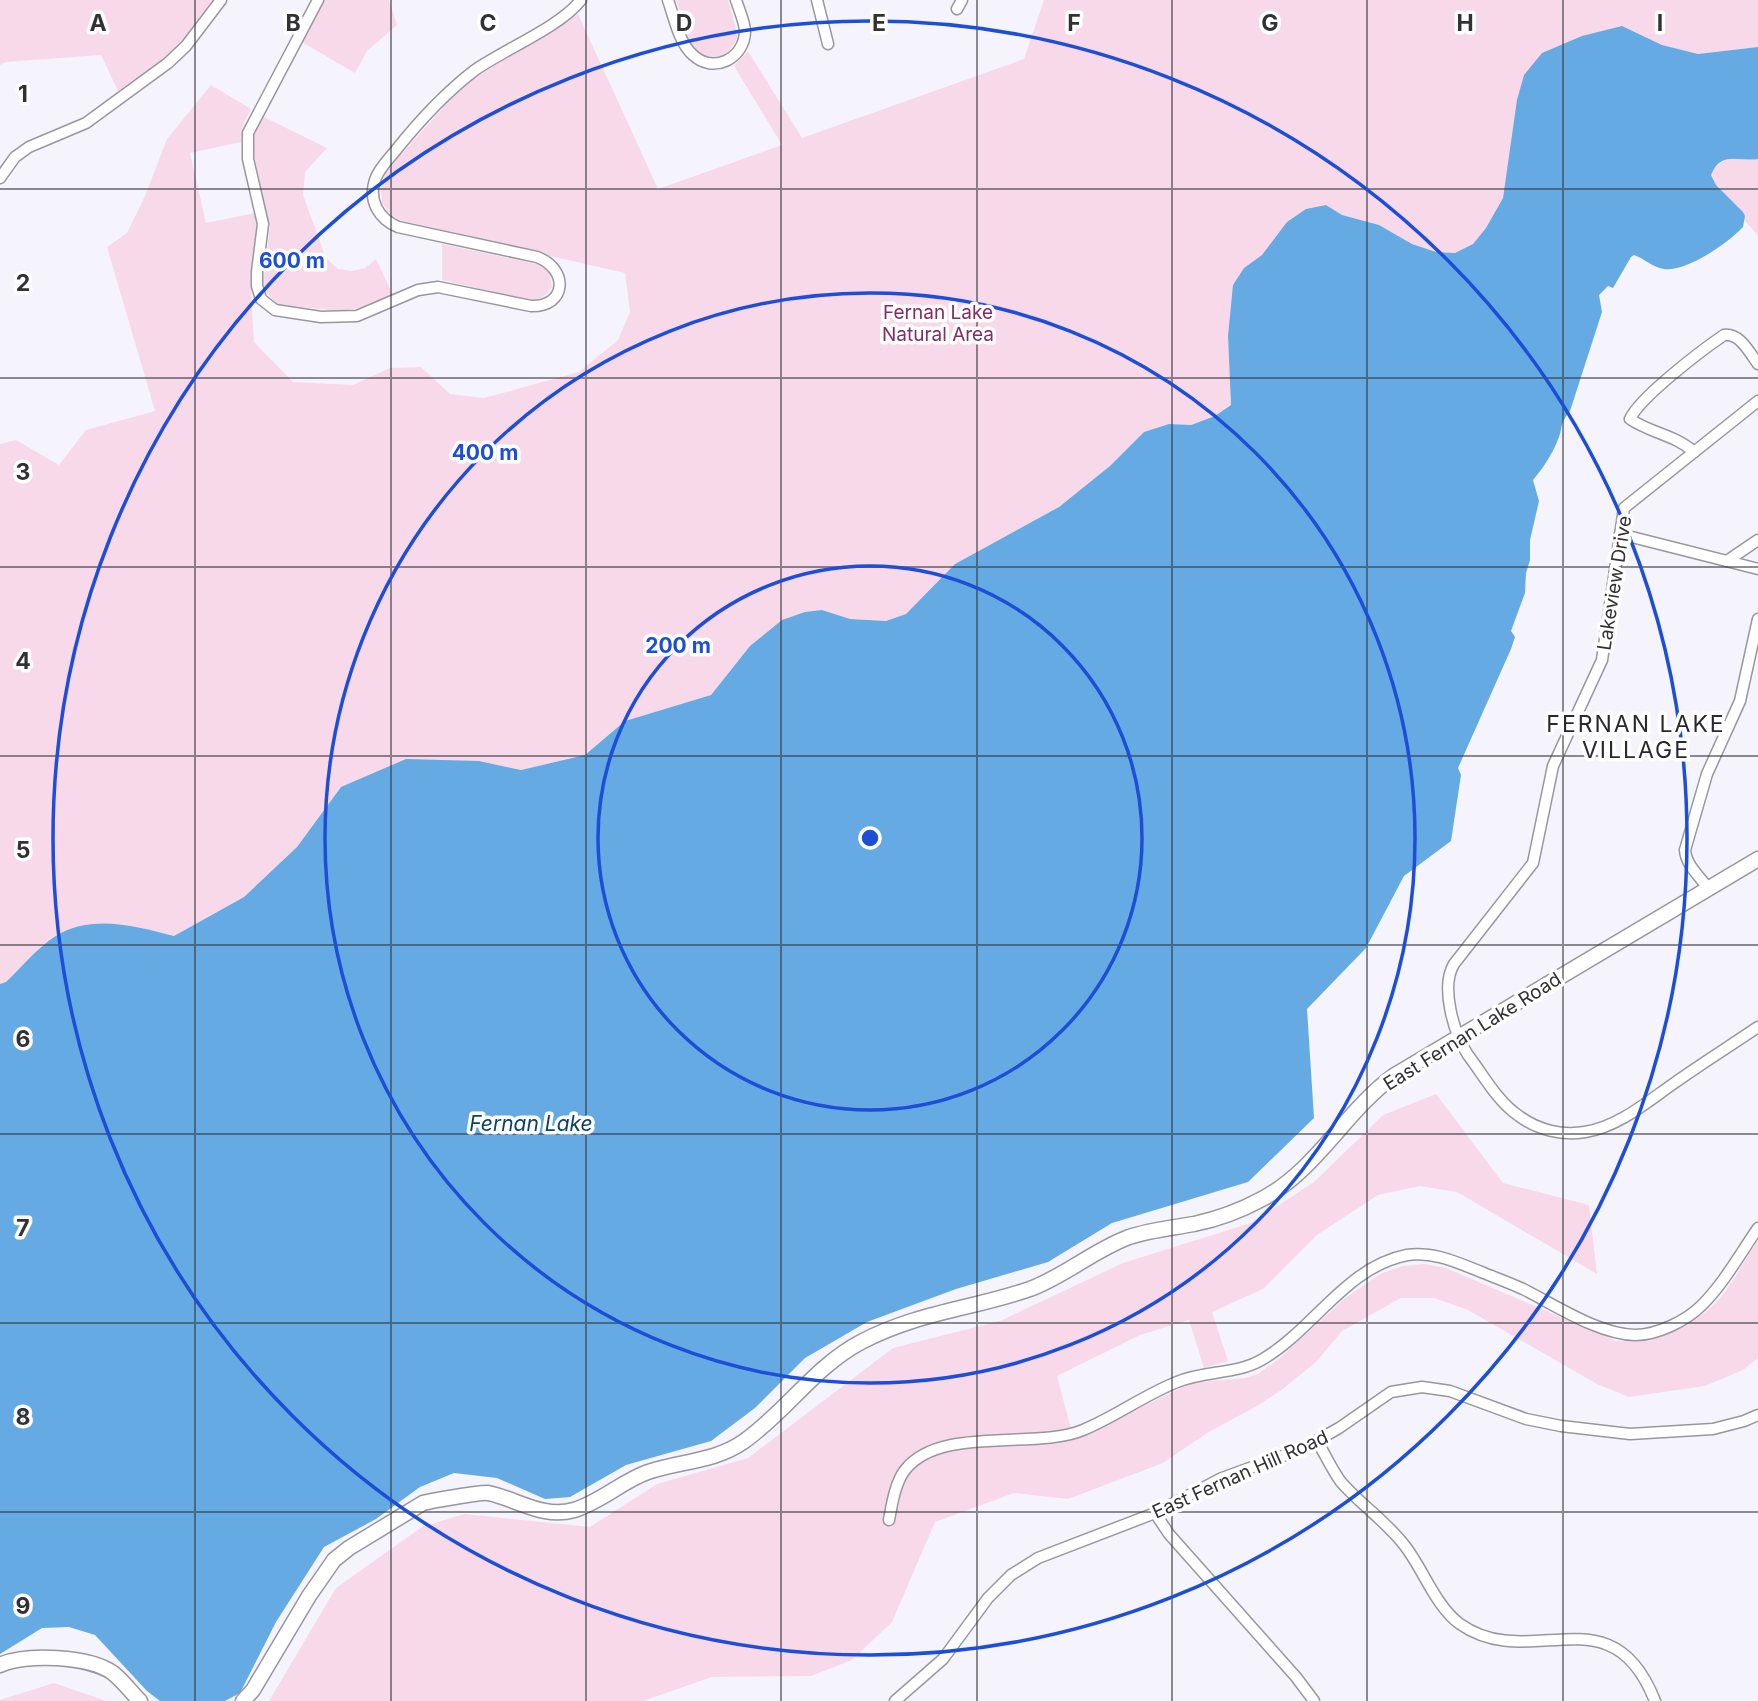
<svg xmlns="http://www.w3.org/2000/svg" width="1758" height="1701" viewBox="0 0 1758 1701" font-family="Inter,sans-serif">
  <rect width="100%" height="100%" fill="#f5f4fc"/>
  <!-- green -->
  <g fill="#f8d9ea">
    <path d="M0,0H214L180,48L118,91L101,55L6,62L0,65Z"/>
    <path d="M324,0H389L397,25L367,51L355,73L300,41Z"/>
    <path d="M676,0H728L738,36C729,54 723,59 702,56L691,44Z"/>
    <path d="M1044,0H1758V47L1698,54L1662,45L1622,26L1509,163L1503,198L1486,228L1473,244L1455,253L1436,252L1412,244L1379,225L1342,215L1326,205C1285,212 1288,228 1263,254C1258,260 1250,263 1245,268L1228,336L1231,405L1215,416L1191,425L1169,424L1144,432L1110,466L1059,507L955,564L906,614L886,621L850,619L822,610L750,646L711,695L625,721L585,755L521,770L479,761L341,787L297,847L244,897L174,936C137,926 89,913 53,937C36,949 21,968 6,982L0,984V444L16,440L59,465L86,430L155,411L107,247L127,233L145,196L167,139L211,85L251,109L243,125L241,142L190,153L206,223L255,213L257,239L251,293L254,342L293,382L353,385L390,368L421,367L450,394L484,398L579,372L618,340L630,312L625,273L404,223L390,214L382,203L381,189L386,171L452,98L479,75L578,14L658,189L782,145L734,66L748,51L802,138L1024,59Z"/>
    <path d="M262,116L327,148L305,172L303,195L326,258L338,269L352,271L365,268L376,259L393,295L364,307L339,311L279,305L268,295L263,282L270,227L253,150L255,131Z"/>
    <path d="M1734,157L1745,160L1758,159V235L1744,220L1743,212L1716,185L1711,175C1715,165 1724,159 1734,157Z"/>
    <path d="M442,244L541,265L549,271L552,287C545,297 540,300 529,300L442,280Z"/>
    <path d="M1436,1094L1503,1183L1589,1205L1597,1274L1457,1192L1420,1186L1378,1195L1317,1235L1263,1289L1212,1312L1228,1361L1204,1368L1189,1320L1140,1335L1057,1376L1074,1440L1191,1383L1245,1378L1258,1374L1280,1358L1344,1299L1382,1273L1403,1266L1424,1264L1446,1268L1616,1341C1653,1340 1693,1329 1719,1299C1734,1282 1745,1259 1758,1241V1358L1743,1370L1705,1386L1629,1397L1597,1384L1468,1310L1434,1298H1401L1342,1331L1316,1362L1283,1389L1257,1406L1207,1433L1163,1463L1068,1499L1014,1493L935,1522L892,1622L852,1660L811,1676L712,1677L643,1701H269L336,1588L422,1527L464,1514L590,1527L657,1484L748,1458L893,1348L1000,1321L1123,1263L1251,1223L1314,1182L1383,1115Z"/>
    <path d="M54,1683L106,1701H0V1700Z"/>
  </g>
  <!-- water -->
  <path fill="#65aae2" d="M1622,26L1662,45L1698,54L1758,47V159C1739,162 1721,150 1711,175L1716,185L1743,212L1745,216L1743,227C1728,243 1687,272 1664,269C1652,267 1645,259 1634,255L1631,257L1613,288L1608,286L1599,295L1602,312L1570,411C1558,426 1564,427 1557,442C1551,456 1543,468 1533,480L1539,501L1530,540V560L1526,573L1525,593L1511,631L1515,637L1511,649L1458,768L1461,775L1451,841L1404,876L1366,948L1307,1009L1314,1118L1248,1182L1112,1223L1048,1262L956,1289L867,1322L805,1358L755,1408L711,1441L626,1465L570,1497L545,1499L497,1478L454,1473L420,1487L376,1519L324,1547L276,1622L240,1693L225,1701H160L147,1691L95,1635L69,1627L42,1628L0,1654V984L6,982C21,968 36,949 54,937C89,913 137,926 174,936L244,897L297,847L341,787L406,759L479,761L521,770L585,755L625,721L711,695L750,646L782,620L805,612L822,610L850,619L886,621L906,614L955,564L1059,507L1110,466L1144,432L1169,424L1191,425L1215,416L1231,405L1228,336L1233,285L1244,268L1262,255L1287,222L1306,209L1326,205L1342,215L1379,225L1412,244L1436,252L1455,253L1473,244L1486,228L1503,198L1517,100L1524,75L1542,53L1582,36Z"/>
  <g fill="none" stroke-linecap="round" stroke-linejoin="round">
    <!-- minor casing -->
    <g stroke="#98979e" stroke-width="13">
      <g id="minor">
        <path d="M318,0L248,133V159L263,224L257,272V286L261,299L275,310L321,317L357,316L418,290L438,287L531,306C567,307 569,269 537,257L398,227C379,219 368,201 375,180C379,168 389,159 396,150C420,120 445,93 475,70C505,49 560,27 581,0"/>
        <path d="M668,0C674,17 679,43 693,55C713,74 744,59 745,32C745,22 739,10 736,0"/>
        <path d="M817,0L828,44"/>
        <path d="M957,9L962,0"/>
        <path d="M0,178L15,157L29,147L86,123L168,63L186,46L221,0"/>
        <path d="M1758,401L1624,508L1602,660L1553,766L1533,863L1454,964C1440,987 1454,1034 1468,1055C1484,1076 1497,1101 1519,1116C1538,1130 1562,1136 1585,1132C1618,1127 1647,1102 1673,1084C1701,1064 1730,1046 1758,1027"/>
        <path d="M1694,452C1676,435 1650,433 1630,419C1640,397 1702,350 1724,335C1740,333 1749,352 1758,364"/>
        <path d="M1620,534L1758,569"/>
        <path d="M1727,561L1758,540"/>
        <path d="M1709,889C1700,877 1686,865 1685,850L1707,774L1740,701L1758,619"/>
        <path d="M1317,1441C1325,1454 1332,1470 1341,1482C1361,1505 1387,1522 1405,1546C1423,1569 1436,1607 1460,1624C1531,1674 1611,1589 1655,1701"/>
        <path d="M1155,1513L1169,1534L1296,1677L1314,1701"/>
        <path d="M889,1520C892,1504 895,1483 905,1470C940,1425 1036,1450 1083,1430C1115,1417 1144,1395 1177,1382C1205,1370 1237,1375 1263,1359C1314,1329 1346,1267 1407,1255C1432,1251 1456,1262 1479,1271C1493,1277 1508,1282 1523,1289C1555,1305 1598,1334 1635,1335C1657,1335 1686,1321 1702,1305C1724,1283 1740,1254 1758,1228"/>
        <path d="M895,1701L943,1659L988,1598L1011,1575L1038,1558L1155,1513L1222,1478L1302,1449L1339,1428L1391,1392L1422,1387L1450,1391L1526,1419L1561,1426L1630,1434L1713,1429L1744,1421L1758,1415"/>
      </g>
    </g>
    <!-- tertiary casing -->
    <g stroke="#98979e" stroke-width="17">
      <g id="tertiary">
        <path d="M0,1665C25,1653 90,1656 113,1673C123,1681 131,1692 140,1701"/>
        <path d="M243,1701L253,1690L309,1596L334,1560L349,1548L423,1503C430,1501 482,1492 488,1493C517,1499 543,1519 574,1510C601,1502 622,1481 648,1472C680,1461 714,1462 743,1442C786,1412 814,1367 861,1342C918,1312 972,1309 1030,1289C1065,1276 1094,1250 1129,1237C1150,1230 1172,1228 1194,1224C1218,1219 1240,1211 1262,1199C1317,1170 1345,1111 1395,1075L1758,859"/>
      </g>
    </g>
    <!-- minor -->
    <use href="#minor" stroke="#fff" stroke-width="10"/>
    <!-- tertiary -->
    <use href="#tertiary" stroke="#fff" stroke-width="14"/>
  </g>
  <!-- grid -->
  <path fill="none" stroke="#323134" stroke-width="2" stroke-opacity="0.55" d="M195,0V1701M391,0V1701M586,0V1701M781,0V1701M977,0V1701M1172,0V1701M1367,0V1701M1563,0V1701M0,189H1758M0,378H1758M0,567H1758M0,756H1758M0,945H1758M0,1134H1758M0,1323H1758M0,1512H1758"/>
  <!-- distance rings -->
  <g fill="none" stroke="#1d4ed8" stroke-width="3.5">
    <circle cx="870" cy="838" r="272"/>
    <circle cx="870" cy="838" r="545"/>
    <circle cx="870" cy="838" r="817"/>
  </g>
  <g text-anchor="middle" stroke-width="7" stroke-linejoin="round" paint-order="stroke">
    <!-- park labels -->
    <g font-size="19" fill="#832b65" stroke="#fff">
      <text x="938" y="319">Fernan Lake<tspan x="938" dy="22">Natural Area</tspan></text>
    </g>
    <!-- street labels -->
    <g font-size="19" fill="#323134" stroke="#fff">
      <text transform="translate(1614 583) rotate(-81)" y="7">Lakeview Drive</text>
      <text transform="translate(1472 1031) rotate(-32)" y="7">East Fernan Lake Road</text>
      <text transform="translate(1240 1474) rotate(-24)" y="7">East Fernan Hill Road</text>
    </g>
    <!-- water labels -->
    <g font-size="21" font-style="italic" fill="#0c4266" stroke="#fff">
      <text x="531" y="1131">Fernan Lake</text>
    </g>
    <!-- quarter labels -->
    <g font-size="23" letter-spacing="2" fill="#29282e" stroke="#fff">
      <text x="1636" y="732">FERNAN LAKE<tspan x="1636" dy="26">VILLAGE</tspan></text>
    </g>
  </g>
  <g font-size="23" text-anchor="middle" font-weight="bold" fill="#323134" stroke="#fff" stroke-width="7" stroke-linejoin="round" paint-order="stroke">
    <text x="98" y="31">A</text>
    <text x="293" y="31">B</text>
    <text x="488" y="31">C</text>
    <text x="684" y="31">D</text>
    <text x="879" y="31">E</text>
    <text x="1074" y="31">F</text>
    <text x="1270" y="31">G</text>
    <text x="1465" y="31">H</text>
    <text x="1660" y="31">I</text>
    <text x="23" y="102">1</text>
    <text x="23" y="291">2</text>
    <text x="23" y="480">3</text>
    <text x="23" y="669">4</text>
    <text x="23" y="858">5</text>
    <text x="23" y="1047">6</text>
    <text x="23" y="1236">7</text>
    <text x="23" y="1425">8</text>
    <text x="23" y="1614">9</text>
  </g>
  <circle cx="870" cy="838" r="10" fill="#1d4ed8" stroke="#fff" stroke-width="3.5"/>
  <g font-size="21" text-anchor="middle" font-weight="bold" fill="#1d4ed8" stroke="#fff" stroke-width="7" stroke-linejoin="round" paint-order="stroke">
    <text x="292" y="268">600 m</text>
    <text x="485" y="460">400 m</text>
    <text x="678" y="653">200 m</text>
  </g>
</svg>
